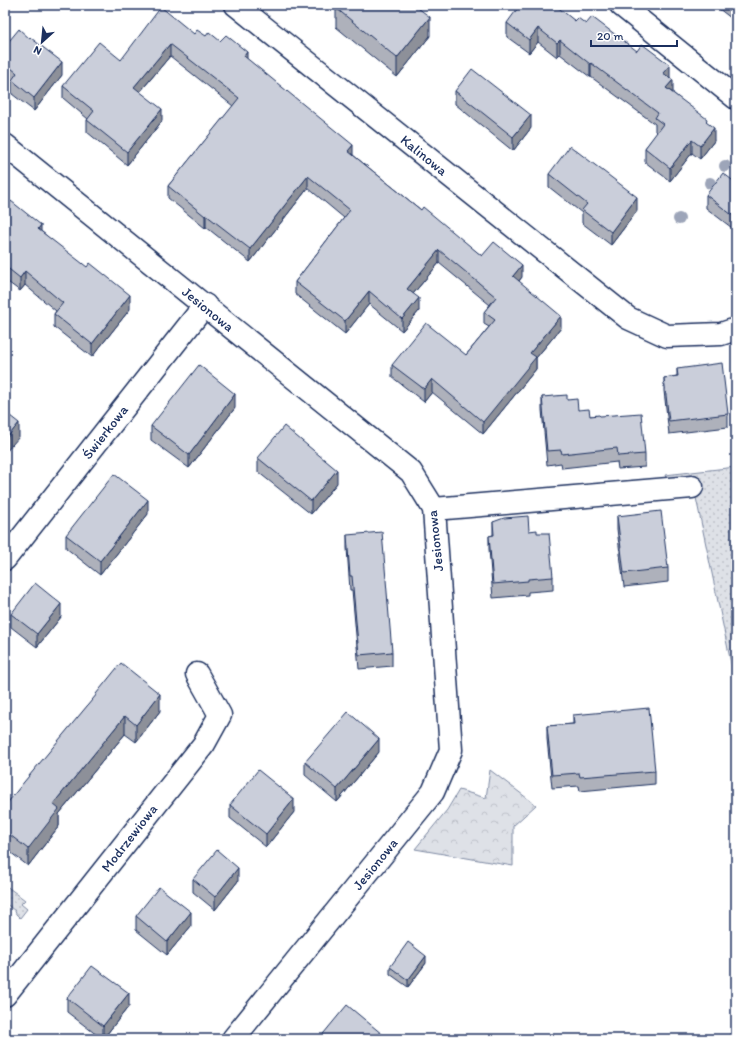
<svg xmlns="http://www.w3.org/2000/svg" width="741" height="1044" viewBox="0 0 741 1044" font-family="Itim,sans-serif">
  <defs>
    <pattern id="grass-dots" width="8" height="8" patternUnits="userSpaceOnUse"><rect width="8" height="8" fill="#dee1e7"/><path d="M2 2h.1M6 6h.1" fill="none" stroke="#bec1c9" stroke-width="1.8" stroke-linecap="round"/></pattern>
    <pattern id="forest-crowns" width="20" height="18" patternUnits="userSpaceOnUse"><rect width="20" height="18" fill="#dee1e7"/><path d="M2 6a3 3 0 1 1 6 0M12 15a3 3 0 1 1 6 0" fill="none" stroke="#bec1c9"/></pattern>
  </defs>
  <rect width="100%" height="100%" fill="#fff"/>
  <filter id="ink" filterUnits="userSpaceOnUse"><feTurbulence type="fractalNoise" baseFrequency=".025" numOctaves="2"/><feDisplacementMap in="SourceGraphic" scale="8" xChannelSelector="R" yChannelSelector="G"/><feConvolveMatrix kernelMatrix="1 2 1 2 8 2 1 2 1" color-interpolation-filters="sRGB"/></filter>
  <g filter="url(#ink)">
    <!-- grass -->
    <g fill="url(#grass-dots)" stroke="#7c88a2">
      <path d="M736,467V687L695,493L673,495L665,475Z"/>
      <path d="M5,885L25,900L21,904L27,909L20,918L16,914L15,911L5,903Z"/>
    </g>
    <!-- forest -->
    <path fill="url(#forest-crowns)" stroke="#7c88a2" d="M490,770L536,805L513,826V866L415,849L447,810L459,790L486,798Z"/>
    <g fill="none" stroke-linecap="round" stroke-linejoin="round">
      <!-- minor casing -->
      <g stroke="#1b2f5e" stroke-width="25">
        <g id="minor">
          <path d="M236,5L628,318L667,336L721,334L736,329"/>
          <path d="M621,5L736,98"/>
          <path d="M5,145L411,472L434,509L451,750L433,792L233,1039"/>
          <path d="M434,509L692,487"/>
          <path d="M5,559L205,305"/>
          <path d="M5,995L204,744L220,715L197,674"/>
        </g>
      </g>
      <!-- minor -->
      <use href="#minor" stroke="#fff" stroke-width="22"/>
    </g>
    <!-- trees -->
    <g fill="#9da5b9">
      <circle cx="725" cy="166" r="6"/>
      <circle cx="710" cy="183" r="6"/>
      <circle cx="679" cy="219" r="6"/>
    </g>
    <!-- wall -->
    <g fill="#aeb1bb" stroke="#1b2f5e">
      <path d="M714,5H736V22Z"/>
      <path d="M550,7L575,21L586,24L670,77L673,93L707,123L714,141L700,159L692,153L670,181L645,162V148L657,133L655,131V124L591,77H590L560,54L557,57L538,42L529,53L507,37V23Z"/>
      <path d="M336,8L430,36L397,77L336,27Z"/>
      <path d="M194,34L206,36L220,41L247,59L353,155L421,210L482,256L522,277L519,281L561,328L536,358V369L483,434L432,392L424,402L392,377V365L466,355L489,327L484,324V312L490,305L439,263L413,294L419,311L402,331L369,304L345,334L295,294V282L344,218L308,188L250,262L206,227L205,228L168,198V186L233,106L170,56L140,92L162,121L127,165L87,132V120L88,119L63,98V86L121,60Z"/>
      <path d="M5,46L62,75L34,111L12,94V82L5,77Z"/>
      <path d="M455,91L531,128L513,151L455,104Z"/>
      <path d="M549,174L637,211L611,245L582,223V213L549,187Z"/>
      <path d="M736,183V231L706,208V195Z"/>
      <path d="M5,209L41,231L130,309L92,357L54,327V314L56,311L25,285L20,291L5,280Z"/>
      <path d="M677,369L728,414V427L669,434L664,391V378L677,376Z"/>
      <path d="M542,397L567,400L578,410L590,416H600L645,454V467L618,469L617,462L562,468L561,463L547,465L542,410Z"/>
      <path d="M235,408L189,468L151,440V426Z"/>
      <path d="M258,458L337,483L311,514L258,472Z"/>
      <path d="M148,514L100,575L66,548V535Z"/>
      <path d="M617,516L668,568V582L624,587L617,529Z"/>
      <path d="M493,522L537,533L553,577V590L528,592V595L493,598L489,549V536L493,535Z"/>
      <path d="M347,535L392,652V666L359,669L352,590H350L347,548Z"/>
      <path d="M11,614L61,617L37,647L11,627Z"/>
      <path d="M96,694L160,711L136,742L125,734L59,814V826L28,866L5,848V806L96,696Z"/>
      <path d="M573,715L655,771V784L580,791L579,786L552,788L547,739V726L573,724Z"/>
      <path d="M379,752L337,802L305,775V762Z"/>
      <path d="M230,805L294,812L266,847L230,818Z"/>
      <path d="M193,879L238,881L215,910L193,892Z"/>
      <path d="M136,916L191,926L167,955L136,930Z"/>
      <path d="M426,963L408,987L390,974V967Z"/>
      <path d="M67,998L129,1006L103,1039H102L67,1012Z"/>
    </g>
    <!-- shaded-wall -->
    <g fill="#8d9099" stroke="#1b2f5e">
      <path d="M430,17V36L397,77V58Z"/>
      <path d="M538,28V42L529,53V40Z"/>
      <path d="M560,40V54L557,57V43Z"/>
      <path d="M170,44V56L134,99V87Z"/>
      <path d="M247,52V64L244,56Z"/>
      <path d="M62,62V75L34,111V98Z"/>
      <path d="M591,63V77H590V64Z"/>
      <path d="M670,65V78L663,73Z"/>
      <path d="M673,80V93L666,88Z"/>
      <path d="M162,109V121L127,165V152Z"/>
      <path d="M531,115V128L513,151V137Z"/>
      <path d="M714,128V141L700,159V146Z"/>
      <path d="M692,140V153L670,181V168Z"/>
      <path d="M353,145V157L348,151Z"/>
      <path d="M308,176V188L250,262V249Z"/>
      <path d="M637,197V211L611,245V232Z"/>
      <path d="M206,215V227L205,228V216Z"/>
      <path d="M41,225V238L38,229Z"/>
      <path d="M439,250V263L407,301V289Z"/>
      <path d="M522,265V277L513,288V276Z"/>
      <path d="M25,271V285L20,291V278Z"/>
      <path d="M369,291V304L345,334V321Z"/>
      <path d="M130,295V309L92,357V344Z"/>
      <path d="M419,298V311L402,331V319Z"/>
      <path d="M561,316V328L536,358V369L483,434V422L530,353Z"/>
      <path d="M432,379V392L424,402V389Z"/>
      <path d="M235,394V408L189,468V455Z"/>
      <path d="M19,423V437L5,453V440Z"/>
      <path d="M337,470V483L311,514V501Z"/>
      <path d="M148,500V514L100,575V561Z"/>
      <path d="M61,604V617L37,647V634Z"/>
      <path d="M160,694V711L136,742V725Z"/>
      <path d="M125,716V734L59,814V826L28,866V849L53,804Z"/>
      <path d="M379,739V752L337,802V789Z"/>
      <path d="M294,799V812L266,847V834Z"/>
      <path d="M238,868V881L215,910V897Z"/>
      <path d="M191,912V926L167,955V942Z"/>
      <path d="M426,956V963L408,987V980Z"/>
      <path d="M129,993V1006L103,1039V1026Z"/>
    </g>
    <!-- building -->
    <g fill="#caceda" stroke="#1b2f5e">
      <path d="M338,5H414L430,17L397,58L336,8Z"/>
      <path d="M520,5H548L550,7L552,5H555L575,21L578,18L586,24L592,17L637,51L642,44L670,65L663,73L673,80L666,88L707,119L706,122L714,128L700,146L692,140L670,168L645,148L663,124L655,118L658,113L591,63L590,64L560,40L557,43L538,28L529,40L507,23Z"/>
      <path d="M731,5H736V9Z"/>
      <path d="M161,7L194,34L197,30L206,36L209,32L220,41L226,35L247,52L244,56L353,145L348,151L421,210L423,207L482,256L494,242L522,265L513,276L561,316L530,353L536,357L483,422L432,379L424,389L392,365L426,323L466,355L495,320L484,312L496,297L439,250L407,289L419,298L402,319L369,291L345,321L295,282L350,210L308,176L250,249L206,215L205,216L168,186L239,98L170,44L134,87L162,109L127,152L87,120L94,111L63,86L99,42L121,60Z"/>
      <path d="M19,29L30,39L31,38L62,62L34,98L12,80L17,73L5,63V46Z"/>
      <path d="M472,69L531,115L513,137L455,91Z"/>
      <path d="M570,146L637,197L611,232L582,210L587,204L549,174Z"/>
      <path d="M723,173L736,183V218L706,195Z"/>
      <path d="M11,201L41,225L38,229L87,267L90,263L130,295L92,344L54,314L63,303L25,271L20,278L5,266V209Z"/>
      <path d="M722,363L728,414L669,421L664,378L678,376L677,369Z"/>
      <path d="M199,365L235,394L189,455L151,426Z"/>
      <path d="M567,395V400L577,399L578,410L589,409L590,416L599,415L600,416L641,413L645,454L618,456L617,448L562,454L561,450L547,451L542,397Z"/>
      <path d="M5,412L19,423L5,440Z"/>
      <path d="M284,426L337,470L311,501L258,458Z"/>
      <path d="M114,474L148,500L100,561L66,535Z"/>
      <path d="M661,511L668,568L624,573L617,516Z"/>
      <path d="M528,516L529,531L537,530V533H549L553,577L528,579V581L493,584L489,536L494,535L493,522L504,518Z"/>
      <path d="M382,532L392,652L359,655L352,576H350L347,535Z"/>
      <path d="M35,583L61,604L37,634L11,614Z"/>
      <path d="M121,663L160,694L136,725L125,716L53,804L59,809L28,849L5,831V806L24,782L97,694H96Z"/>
      <path d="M649,708L655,771L580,777L579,773L552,775L547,726L574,724L573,715Z"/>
      <path d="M348,712L379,739L337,789L305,762Z"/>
      <path d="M258,770L294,799L266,834L230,805Z"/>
      <path d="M217,850L238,868L215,897L193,879Z"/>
      <path d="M159,887L191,912L167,942L136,916Z"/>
      <path d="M408,942L426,956L408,980L390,967Z"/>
      <path d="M92,966L129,993L103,1026L67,998Z"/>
      <path d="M347,1005L388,1039H319Z"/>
    </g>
  </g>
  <g text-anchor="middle" stroke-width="4" stroke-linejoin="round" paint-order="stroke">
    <!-- street labels -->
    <g font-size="14" fill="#1b2f5e" stroke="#fff">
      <text transform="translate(424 155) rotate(39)" y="5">Kalinowa</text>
      <text transform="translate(208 309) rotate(39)" y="5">Jesionowa</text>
      <text transform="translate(105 432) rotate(-52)" y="5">Świerkowa</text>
      <text transform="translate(435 541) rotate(-96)" y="5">Jesionowa</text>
      <text transform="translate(129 838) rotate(-52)" y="5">Modrzewiowa</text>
      <text transform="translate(375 864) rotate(-51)" y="5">Jesionowa</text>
    </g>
  </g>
  <!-- margin -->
  <rect width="741" height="1044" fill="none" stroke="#fff" stroke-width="20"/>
  <rect x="10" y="10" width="721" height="1024" fill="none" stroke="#1b2f5e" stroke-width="1.5" filter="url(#ink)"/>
  <!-- north arrow -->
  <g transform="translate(42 42) rotate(207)" stroke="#ffffff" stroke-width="3" paint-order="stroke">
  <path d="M0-3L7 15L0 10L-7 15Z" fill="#1b2f5e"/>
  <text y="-6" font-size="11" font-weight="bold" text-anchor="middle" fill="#1b2f5e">N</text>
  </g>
  <!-- scale -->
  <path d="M591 40v6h86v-6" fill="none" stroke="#1b2f5e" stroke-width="2"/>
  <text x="597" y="40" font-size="12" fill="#1b2f5e" stroke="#ffffff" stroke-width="3" paint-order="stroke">20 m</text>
</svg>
